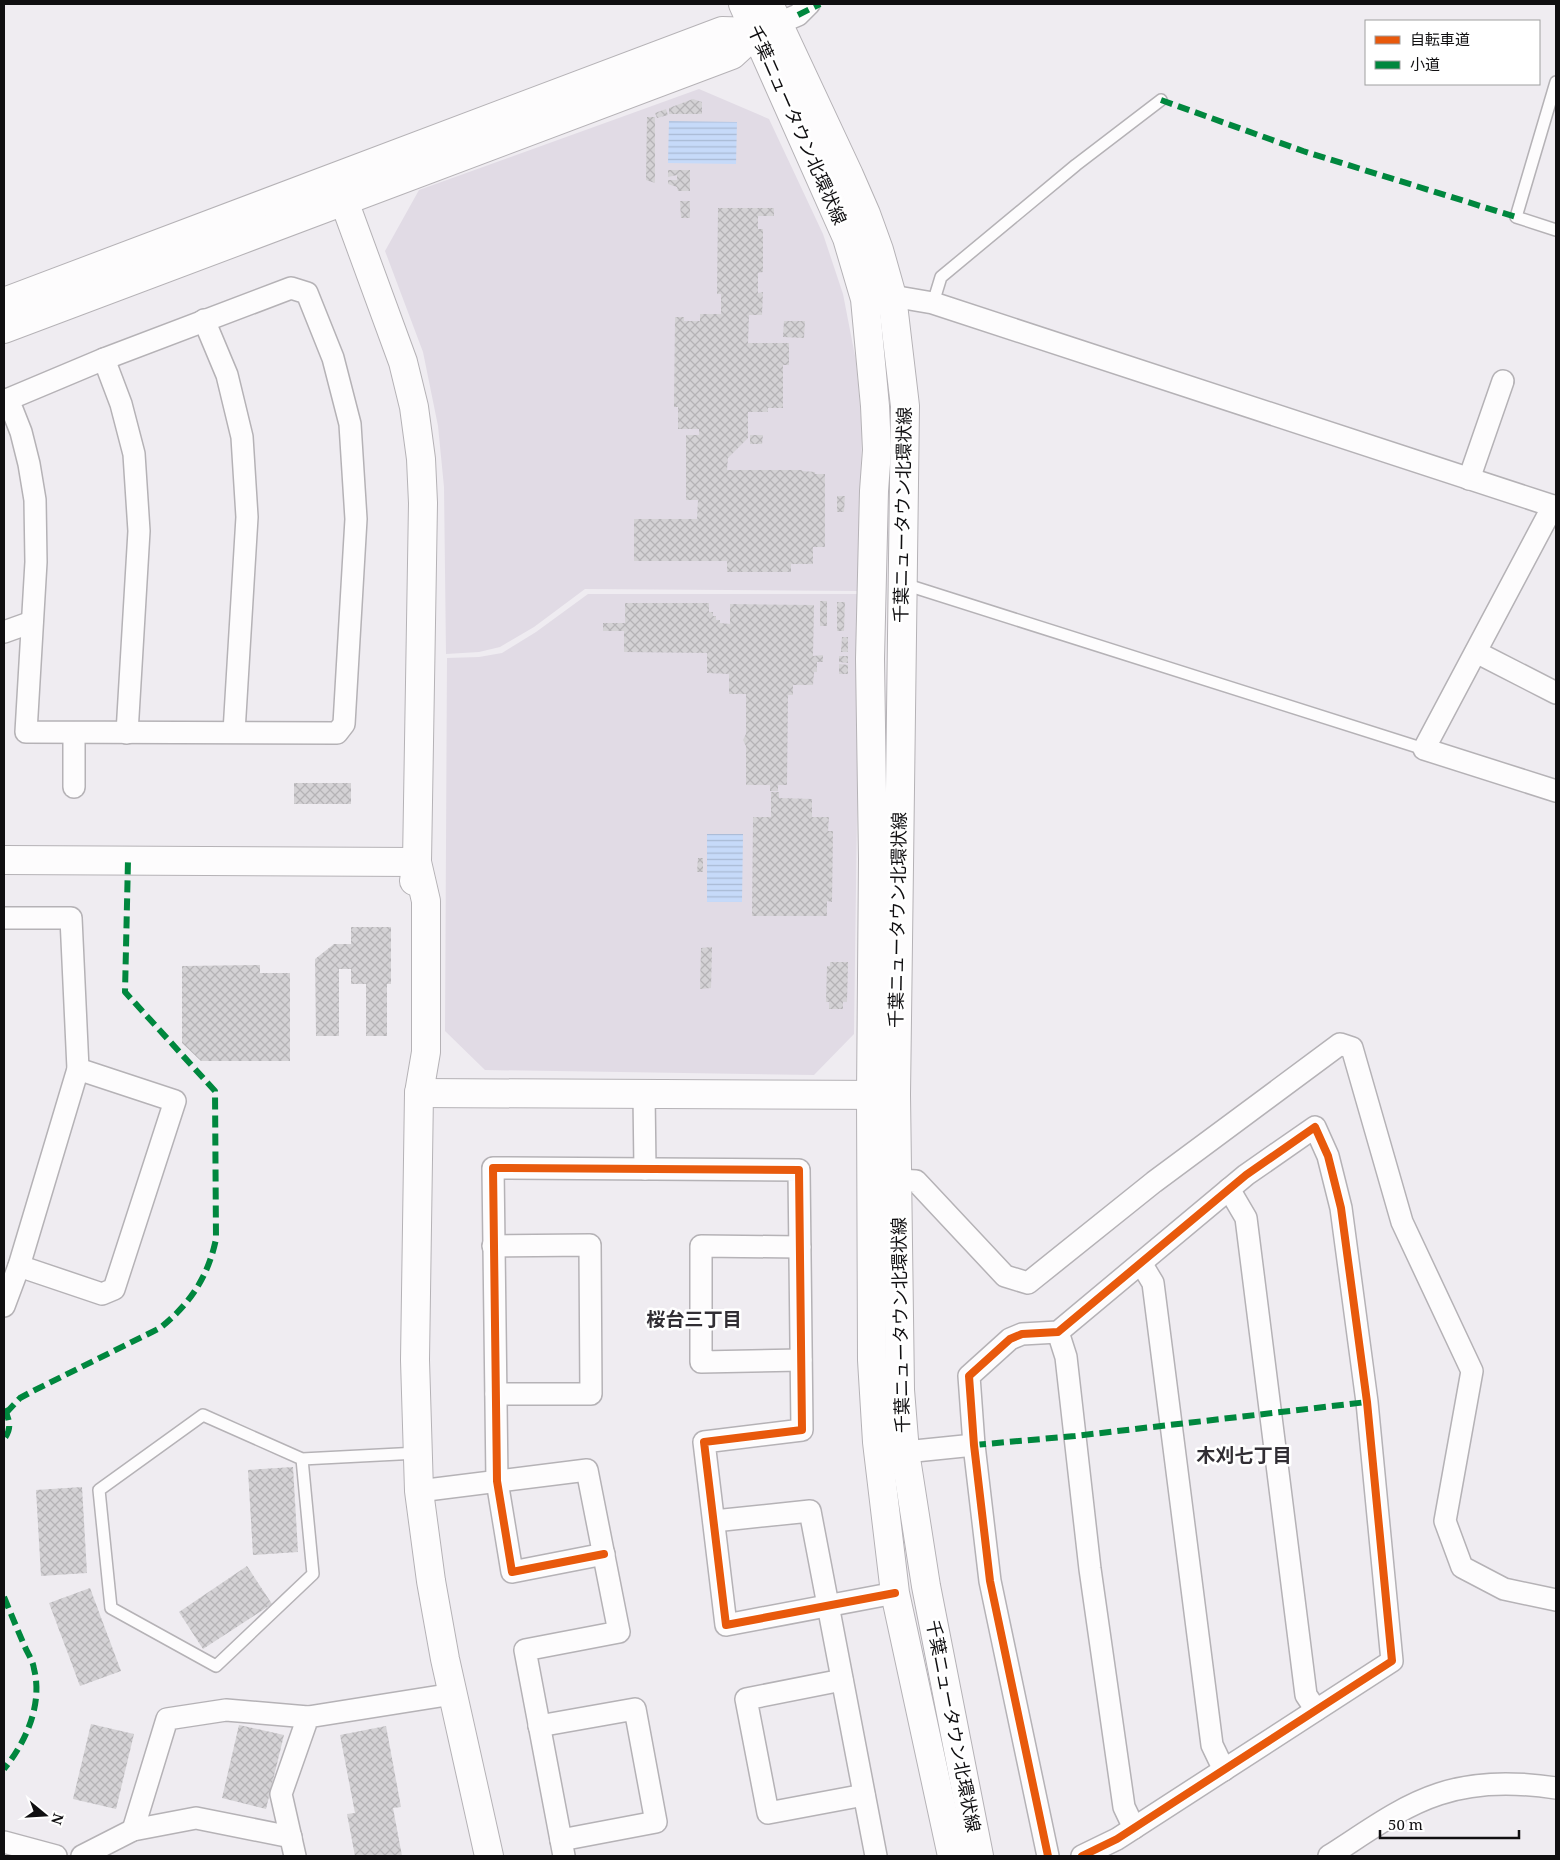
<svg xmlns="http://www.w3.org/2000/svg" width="1560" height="1860" viewBox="0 0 1560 1860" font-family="'Noto Serif','Noto Sans JP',serif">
  <defs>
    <pattern id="water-rules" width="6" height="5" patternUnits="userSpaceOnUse" patternTransform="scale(1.25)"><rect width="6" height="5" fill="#c6daf9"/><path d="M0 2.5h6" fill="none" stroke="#a9bad4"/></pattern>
    <pattern id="building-cross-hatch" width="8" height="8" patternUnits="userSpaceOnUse" patternTransform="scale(1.25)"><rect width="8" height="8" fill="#d4d2d5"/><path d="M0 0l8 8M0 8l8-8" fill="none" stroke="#b5b3b6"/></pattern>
  </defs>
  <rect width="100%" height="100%" fill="#efecf1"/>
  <!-- built -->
  <g fill="#e1dbe5">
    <path d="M699,89L769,119L823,234L843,294L856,361L862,429L859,591L585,589L534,627L500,647L479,652L446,654L444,487L438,426L423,352L385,251L419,190Z"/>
    <path d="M588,594H860L854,1034L814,1075L485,1070L445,1031L447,658L479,657L502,653L536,632Z"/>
  </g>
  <!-- water -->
  <g fill="url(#water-rules)">
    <path d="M669,121L737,122L736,164L668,163Z"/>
    <path d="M707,834H743L742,902H707Z"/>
  </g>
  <!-- building -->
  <g fill="url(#building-cross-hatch)">
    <path d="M693,99L702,102V114H669V108Z"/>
    <path d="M666,109L668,115L657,118L655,113Z"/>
    <path d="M647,117H655V183L646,180Z"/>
    <path d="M668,170H690V191H678L677,187L668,184V180H677V175L668,177Z"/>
    <path d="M680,201H690V218H681Z"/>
    <path d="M718,208H774V216H758V229H763V272L758,273V293L763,292L762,315H749L748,343H789V365H783V408H768V412H748V438L728,458L727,470H802V471L815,472V474H825V547H813V564H791V572H727V561H634V519H697L698,500H686V435H699V429H678V407H674L675,317H684V321H700V314H721V294H717Z"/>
    <path d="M784,321H805L804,338L783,337Z"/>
    <path d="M750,435H763L762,444H750Z"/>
    <path d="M837,496H845L844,512H837Z"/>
    <rect x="820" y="601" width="7" height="25"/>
    <path d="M837,602H845L844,631H837Z"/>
    <path d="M625,603H709V612H713V616H716V620H720V623L730,624V604L814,605L813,656L823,655V662H817V672H814L813,685H793V695H788L787,785H778V791H770V785H746V746L743,740L746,734V694H729V674L707,673V653L624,652V631H603V623H625Z"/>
    <path d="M842,637H848V652H841Z"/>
    <path d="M839,656H848V663L839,662Z"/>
    <path d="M839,664L848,665V674H839Z"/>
    <rect x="294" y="783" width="57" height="21"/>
    <path d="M771,792H779V798L812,799V817H829L828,831H833L832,902L827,901V916H752L753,817H771Z"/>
    <path d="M698,858H703V872H697Z"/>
    <path d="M351,927H391V984H387V1036H366V984H351V969H339V1036H316L315,959L334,944H351Z"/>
    <path d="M712,947L711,988L700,989L701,948Z"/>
    <path d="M830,962H848L847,1002H843V1009H829V1002H826L827,966H830Z"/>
    <path d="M260,965V973H290V1061H201L182,1043V966Z"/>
    <path d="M293,1467L298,1552L253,1555L248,1470Z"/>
    <path d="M82,1487L87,1573L41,1576L36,1490Z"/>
    <path d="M247,1566L272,1604L203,1649L179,1612Z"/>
    <path d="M90,1588L121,1671L80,1686L49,1603Z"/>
    <path d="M91,1724L134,1734L116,1809L73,1799Z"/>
    <path d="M239,1725L284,1735L266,1809L222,1798Z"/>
    <path d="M386,1726L401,1807L393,1808L402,1856H355L347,1814L355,1813L340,1735Z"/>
  </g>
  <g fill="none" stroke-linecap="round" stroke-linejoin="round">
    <!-- service casing -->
    <g stroke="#b5b2b6" stroke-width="14">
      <g id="service">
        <path d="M1556,82L1516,217L1556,230"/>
        <path d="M933,303L941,277L1076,165L1161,100"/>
        <path d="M904,584L1424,749"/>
        <path d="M302,1459L313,1574L216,1666L111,1608L99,1490L203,1415L302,1459L418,1453"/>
      </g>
    </g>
    <!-- minor casing -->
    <g stroke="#b5b2b6" stroke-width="24">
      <g id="minor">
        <path d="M765,29L798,15L809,4"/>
        <path d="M877,298L892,296L933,303L1556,507"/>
        <path d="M204,320L227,375L242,437L247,517L234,732"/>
        <path d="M104,359L121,404L134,454L139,531L127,733"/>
        <path d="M4,401L104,359L291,288L307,293L333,358L350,424L356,519L344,724L337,733L26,732L36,562L35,500L29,464L21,432L8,399"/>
        <path d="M1469,479L1503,381"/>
        <path d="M1553,506L1424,749L1556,791"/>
        <path d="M4,632L32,622"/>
        <path d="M1476,652L1556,693"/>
        <path d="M74,787V733"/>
        <path d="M4,918H71L78,1069L19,1266L4,1306"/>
        <path d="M644,1094L645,1169"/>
        <path d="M898,1180L916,1181L1005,1276L1028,1283L1154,1182L1340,1044L1352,1048L1402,1222L1472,1371L1445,1521L1462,1567L1504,1589L1556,1600"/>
        <path d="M1229,1189L1246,1218L1306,1695L1316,1710"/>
        <path d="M493,1246L590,1245L591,1394H496"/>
        <path d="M800,1247L701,1246V1362L801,1360"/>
        <path d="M1141,1263L1153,1283L1212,1745L1224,1770"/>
        <path d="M19,1266L102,1294L114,1289L175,1101L78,1069"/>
        <path d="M1058,1332L1066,1357L1090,1569L1124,1807L1134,1828"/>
        <path d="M905,1452L974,1445"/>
        <path d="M419,1491L587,1470L619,1632L525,1650L564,1856"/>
        <path d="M714,1521L810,1511L876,1856"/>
        <path d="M604,1554L512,1572L497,1481L493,1168L799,1170L802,1430L704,1442L726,1625L895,1593"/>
        <path d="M842,1680L746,1699L768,1813L864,1795"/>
        <path d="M539,1726L635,1709L656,1822L561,1840"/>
        <path d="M133,1830L167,1719L226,1710L308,1717"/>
        <path d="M4,1842L56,1856"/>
        <path d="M82,1856L133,1830L196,1818L291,1837"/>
        <path d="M295,1856L281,1794L308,1717L453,1694"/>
        <path d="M1048,1856L990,1581L974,1445L969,1376L1010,1339L1022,1334L1058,1332L1246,1175L1315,1127L1328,1156L1341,1208L1367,1402L1392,1661L1117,1839L1082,1856"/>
        <path d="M1329,1856C1364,1834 1399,1807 1439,1794C1477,1781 1517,1782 1556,1788"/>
      </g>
    </g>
    <!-- tertiary casing -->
    <g stroke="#b5b2b6" stroke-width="30">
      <g id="tertiary">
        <path d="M344,201L403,362L414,407L421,459L423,503L417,862L414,881"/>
        <path d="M4,302L722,31L757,32"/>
        <path d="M4,329L732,55L757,32"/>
        <path d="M4,860L417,862"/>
        <path d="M417,862L426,901V1052L419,1093L415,1360L419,1491L431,1581L445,1659L489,1856"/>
        <path d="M419,1093L895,1095"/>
      </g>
    </g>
    <!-- secondary casing -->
    <g stroke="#b5b2b6" stroke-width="30">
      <g id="secondary">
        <path d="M743,4L847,238L865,299L875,406L877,450L874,491L870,659L873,859L871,1095L872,1360L877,1442L895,1593L952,1856"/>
        <path d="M769,4L849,175L866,214L879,250L892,296L905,406L896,1095L900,1390L905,1452L926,1586L979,1856"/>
      </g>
    </g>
    <!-- service -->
    <use href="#service" stroke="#fdfcfd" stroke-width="11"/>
    <!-- minor -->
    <use href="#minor" stroke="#fdfcfd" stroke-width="21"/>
    <!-- tertiary -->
    <use href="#tertiary" stroke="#fdfcfd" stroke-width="28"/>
    <!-- secondary -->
    <use href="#secondary" stroke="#fdfcfd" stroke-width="28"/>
    <!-- quiet -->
    <g stroke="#00873e" stroke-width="6" stroke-dasharray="12 6" stroke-linecap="butt">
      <path d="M798,15L820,4"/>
      <path d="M1161,100L1303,151L1516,217"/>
      <path d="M4,1409C10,1420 12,1429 4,1439"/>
      <path d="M6,1413L20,1398L33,1391L160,1328C190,1304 208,1277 216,1239L215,1091L125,992L128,860"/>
      <path d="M974,1445L1075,1436L1367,1402"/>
      <path d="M4,1597C11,1614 18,1631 25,1647C28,1654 33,1661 34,1669C43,1704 26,1742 4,1769"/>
    </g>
    <!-- cycleway casing -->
    <g stroke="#fff" stroke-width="11">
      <g id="cycleway">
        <path d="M604,1554L512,1572L497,1481L493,1168L799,1170L802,1430L704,1442L726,1625L895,1593"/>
        <path d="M1048,1856L990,1581L974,1445L969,1376L1010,1339L1022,1334L1058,1332L1246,1175L1315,1127L1328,1156L1341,1208L1367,1402L1392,1661L1117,1839L1082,1856"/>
      </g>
    </g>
    <!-- cycleway -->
    <use href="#cycleway" stroke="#e8590c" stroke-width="8"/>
  </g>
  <g text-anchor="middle" stroke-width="5" stroke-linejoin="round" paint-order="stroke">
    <!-- street labels -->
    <g font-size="18" fill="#100f11" stroke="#fff">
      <text transform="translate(797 125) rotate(66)" y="6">千葉ニュータウン北環状線</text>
      <text transform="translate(903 515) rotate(-89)" y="6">千葉ニュータウン北環状線</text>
      <text transform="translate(898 920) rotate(-89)" y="6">千葉ニュータウン北環状線</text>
      <text transform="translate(901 1325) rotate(-91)" y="6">千葉ニュータウン北環状線</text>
      <text transform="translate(953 1726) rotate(79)" y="6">千葉ニュータウン北環状線</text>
    </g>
    <!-- neighbourhood labels -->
    <g font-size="19" font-weight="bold" fill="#312e34" stroke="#fff">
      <text x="694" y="1326">桜台三丁目</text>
      <text x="1244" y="1462">木刈七丁目</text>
    </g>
  </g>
  <!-- border -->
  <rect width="1560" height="1860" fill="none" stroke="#100f11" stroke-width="10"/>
  <!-- legend -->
  <rect x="1365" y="20" width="175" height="65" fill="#ffffff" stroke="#9f9fa0"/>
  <rect x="1375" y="36" width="25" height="8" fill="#e8590c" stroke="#9f9fa0"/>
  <text x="1410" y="45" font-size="15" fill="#100f11">自転車道</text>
  <rect x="1375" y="61" width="25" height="8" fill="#00873e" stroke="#9f9fa0"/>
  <text x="1410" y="70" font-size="15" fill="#100f11">小道</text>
  <!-- north arrow -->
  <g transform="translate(45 1815) rotate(108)" stroke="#ffffff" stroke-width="4" paint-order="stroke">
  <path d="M0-4L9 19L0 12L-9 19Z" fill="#100f11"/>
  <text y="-8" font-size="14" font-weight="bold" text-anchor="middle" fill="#100f11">N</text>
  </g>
  <!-- scale -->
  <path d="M1380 1830v8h139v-8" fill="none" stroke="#100f11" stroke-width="2.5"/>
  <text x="1388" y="1830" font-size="15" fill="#100f11" stroke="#ffffff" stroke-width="4" paint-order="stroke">50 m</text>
</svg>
